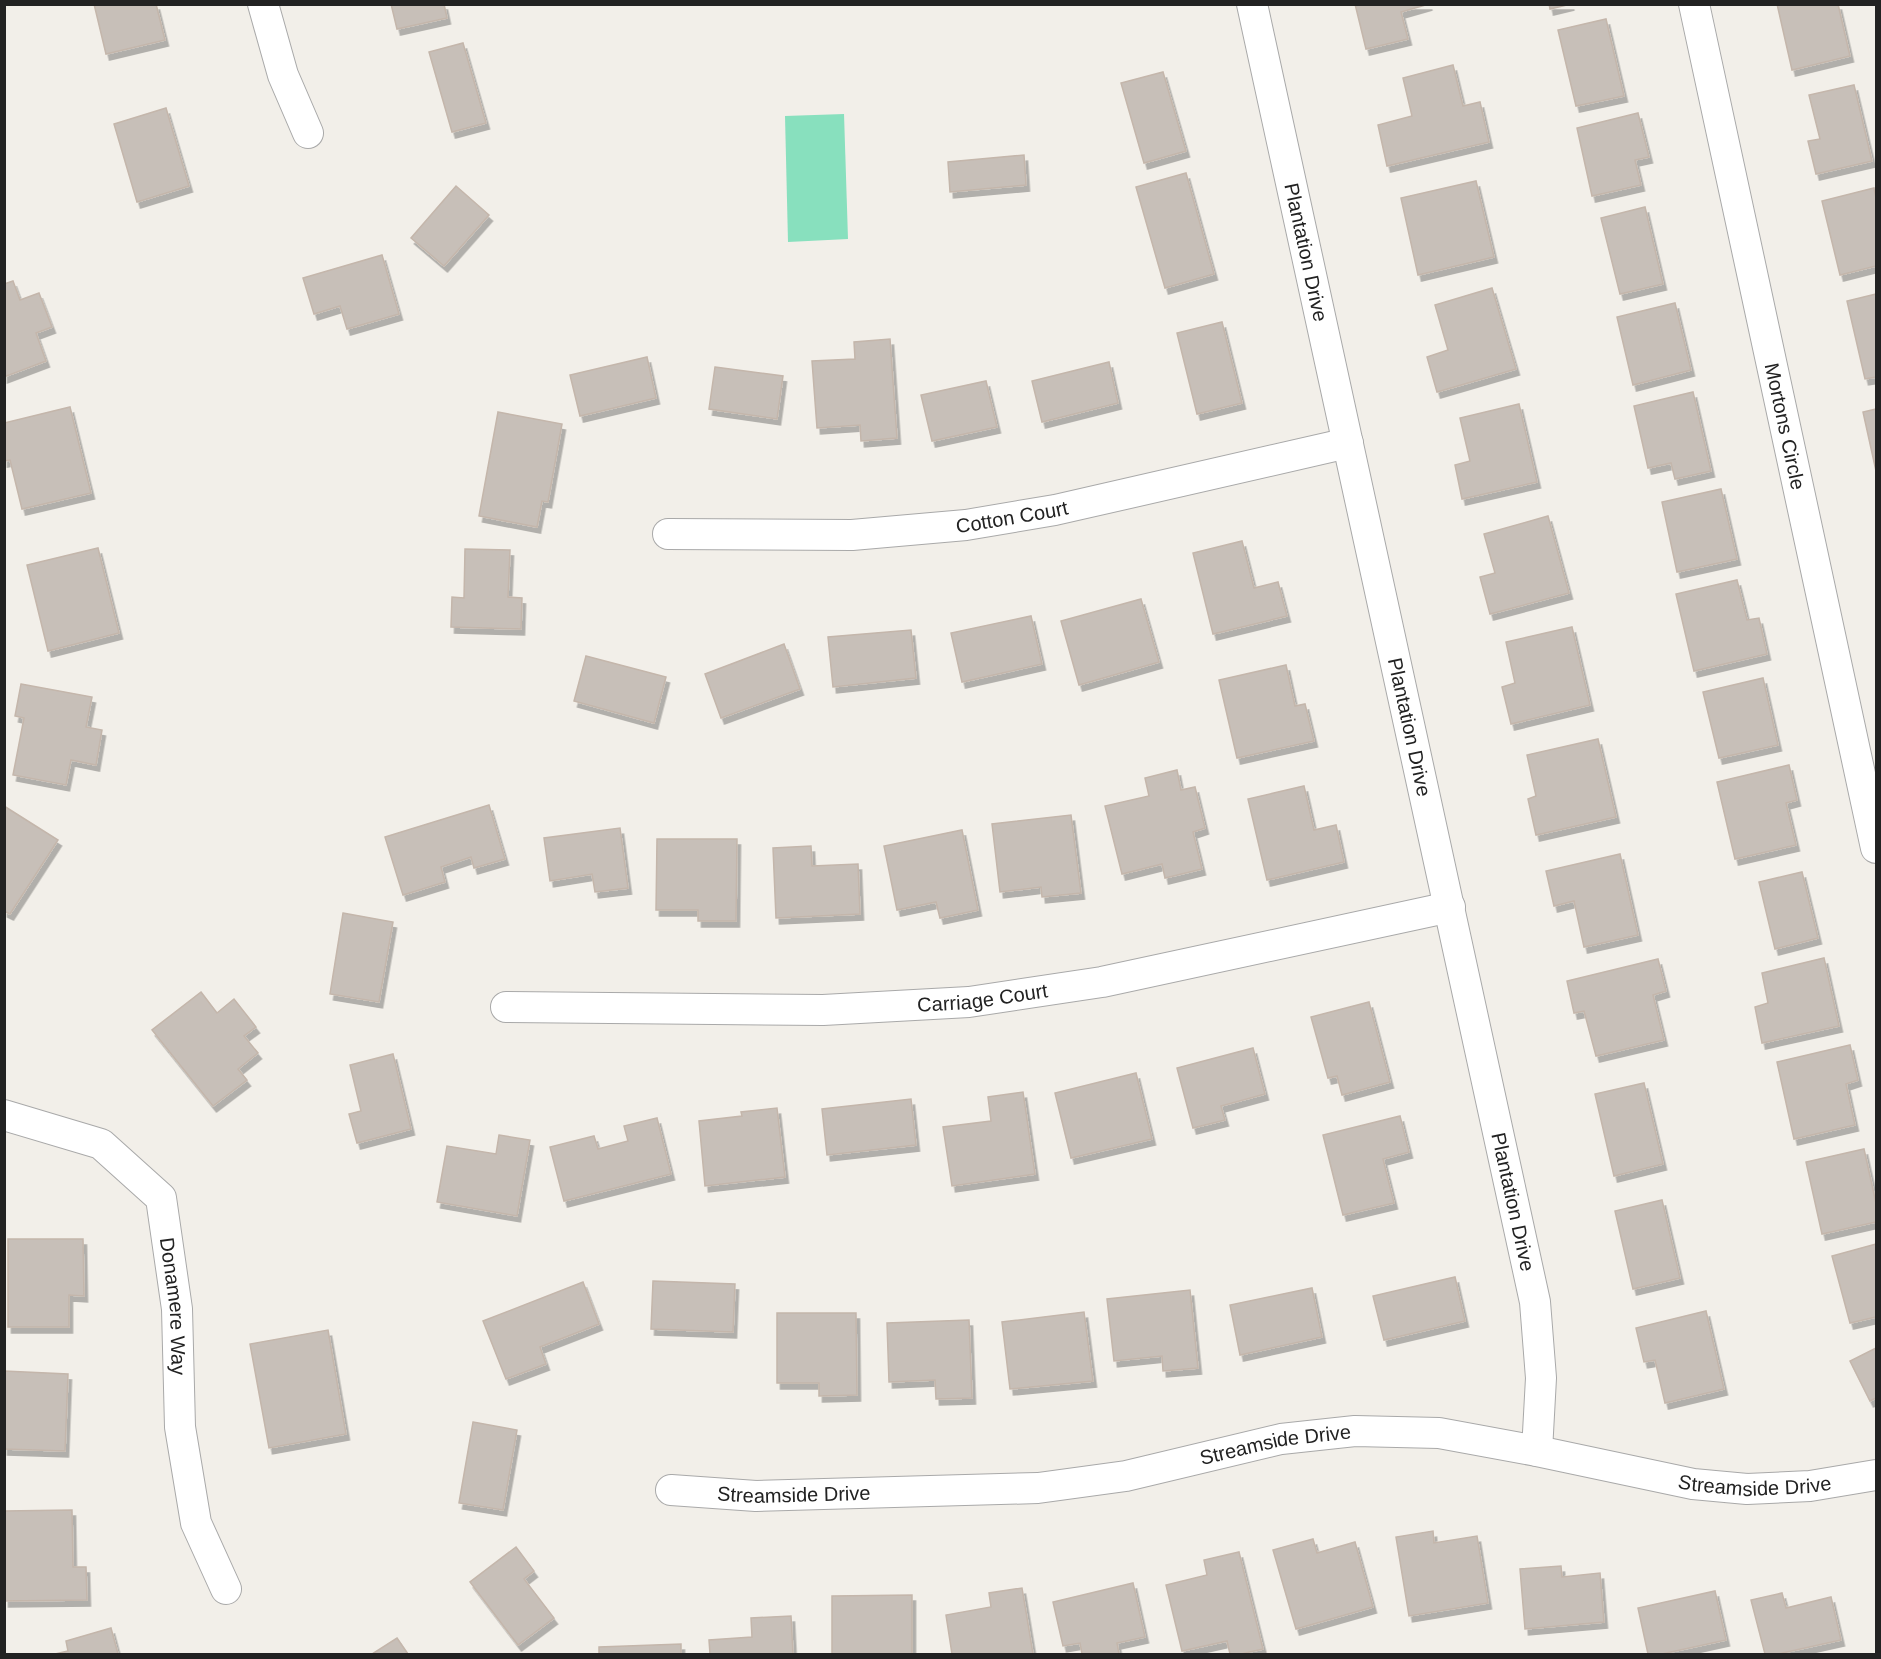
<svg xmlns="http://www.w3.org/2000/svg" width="1881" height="1659" viewBox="0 0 1881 1659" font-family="Helvetica,sans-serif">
  <defs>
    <filter id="shadow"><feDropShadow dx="3.5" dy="6" stdDeviation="0" flood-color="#0004"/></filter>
  </defs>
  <rect width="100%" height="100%" fill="#f2efe9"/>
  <!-- pitch -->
  <path fill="#88e0be" d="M844,114L848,239L788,242L785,116Z"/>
  <!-- building -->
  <g fill="#c7bfb8" stroke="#c4b6ab" stroke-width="1.5" filter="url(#shadow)">
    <path d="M94,4H156L165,40L106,54Z"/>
    <path d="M391,4H444L447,18L397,29Z"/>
    <path d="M1355,4H1429L1401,12L1408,39L1366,49Z"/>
    <path d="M1549,4H1571L1550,9Z"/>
    <path d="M1777,4H1838L1850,56L1792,70Z"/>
    <path d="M1606,19L1624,96L1576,106L1558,30Z"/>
    <path d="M463,43L486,123L452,132L429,52Z"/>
    <path d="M1453,65L1463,106L1480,102L1489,142L1387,166L1378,125L1412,116L1403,78Z"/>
    <path d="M1163,72L1186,151L1144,163L1121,83Z"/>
    <path d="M1854,85L1872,161L1816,174L1808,141L1820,139L1809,95Z"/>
    <path d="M166,108L189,186L137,202L114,124Z"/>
    <path d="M1638,113L1649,157L1635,160L1641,185L1592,196L1577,128Z"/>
    <path d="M1024,155L1026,185L950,192L948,162Z"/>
    <path d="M1186,173L1214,274L1165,288L1136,187Z"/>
    <path d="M1476,181L1494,257L1418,275L1401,198Z"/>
    <path d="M456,186L489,215L444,266L411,238Z"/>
    <path d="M1874,188L1876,198V266L1840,275L1822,201Z"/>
    <path d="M1645,207L1663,284L1620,294L1601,218Z"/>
    <path d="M382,255L399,314L347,329L340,306L314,314L303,278Z"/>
    <path d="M13,281L20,300L39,293L52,327L36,333L46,361L4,377V284Z"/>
    <path d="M1492,288L1516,369L1437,392L1427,357L1448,350L1435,305Z"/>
    <path d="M1876,294V377L1865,379L1847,301Z"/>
    <path d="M1675,303L1691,370L1633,385L1617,317Z"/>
    <path d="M1222,322L1242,403L1197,414L1177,333Z"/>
    <path d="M890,339L897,438L861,441L860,425L817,428L812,361L855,359L854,342Z"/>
    <path d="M647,357L656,398L580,416L570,375Z"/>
    <path d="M1109,362L1118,403L1042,422L1032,381Z"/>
    <path d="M715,367L783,376L777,419L709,409Z"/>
    <path d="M986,381L997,427L932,441L921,395Z"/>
    <path d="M1693,392L1711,471L1675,479L1671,463L1648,468L1634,406Z"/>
    <path d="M1519,404L1537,482L1462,499L1455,465L1470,461L1460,418Z"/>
    <path d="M70,407L91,493L22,509L10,460L4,461V423Z"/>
    <path d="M1876,409V471L1863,412Z"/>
    <path d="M498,412L562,424L548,502L542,501L537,527L479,516Z"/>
    <path d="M1721,489L1737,559L1677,572L1662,502Z"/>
    <path d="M1548,516L1569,593L1490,614L1480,577L1495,573L1484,534Z"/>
    <path d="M1242,541L1254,588L1278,582L1287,616L1213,634L1193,553Z"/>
    <path d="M98,548L119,633L48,651L27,565Z"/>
    <path d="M465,549L510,550L508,597L522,598L521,629L451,627L452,597L464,598Z"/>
    <path d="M1737,580L1747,620L1759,618L1767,654L1694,671L1676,594Z"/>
    <path d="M1141,599L1159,662L1079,685L1061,621Z"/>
    <path d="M1031,616L1042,664L962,682L951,633Z"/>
    <path d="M1572,627L1590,705L1511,724L1502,687L1515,683L1506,642Z"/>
    <path d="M911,630L916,678L833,687L828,637Z"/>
    <path d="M784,644L800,689L721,718L705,674Z"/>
    <path d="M586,656L666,677L654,723L574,701Z"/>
    <path d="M1286,665L1295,706L1305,704L1314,741L1237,758L1219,680Z"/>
    <path d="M1763,678L1778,745L1719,758L1703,692Z"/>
    <path d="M21,684L92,697L86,727L102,730L96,765L71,760L66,785L13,775L24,718L15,716Z"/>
    <path d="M1598,739L1616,817L1536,835L1528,799L1536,796L1527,755Z"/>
    <path d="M1789,765L1797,800L1786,803L1796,845L1735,859L1717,782Z"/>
    <path d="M1177,770L1181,790L1195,787L1205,828L1193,832L1202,869L1165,878L1162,864L1122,874L1105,806L1149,796L1145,778Z"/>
    <path d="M1304,786L1314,830L1336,825L1344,862L1267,880L1248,799Z"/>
    <path d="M489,805L505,859L474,868L471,857L441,867L445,882L403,895L385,837Z"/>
    <path d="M4,806L58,840L10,914L4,911Z"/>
    <path d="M1071,815L1081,893L1042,897L1041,887L1000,892L992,824Z"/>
    <path d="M620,828L628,888L595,892L592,874L550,881L544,838Z"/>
    <path d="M962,830L978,910L940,918L936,902L897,910L884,846Z"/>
    <path d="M657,839H737L736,921H698V910H656Z"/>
    <path d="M811,846L812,866L858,864L860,914L776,918L773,848Z"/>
    <path d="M1620,854L1638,935L1584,947L1574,901L1554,906L1546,871Z"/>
    <path d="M1802,872L1818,938L1775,949L1759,882Z"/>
    <path d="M343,913L393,922L379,1002L330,994Z"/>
    <path d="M1824,958L1839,1026L1762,1043L1755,1007L1768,1003L1762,973Z"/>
    <path d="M1658,959L1666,991L1653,995L1664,1040L1596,1056L1584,1011L1574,1013L1567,981Z"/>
    <path d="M201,992L217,1013L234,999L256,1027L244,1036L258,1053L238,1069L247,1080L213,1106L152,1030Z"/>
    <path d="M1369,1002L1390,1082L1342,1095L1337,1076L1328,1078L1311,1017Z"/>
    <path d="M1850,1045L1858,1080L1846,1084L1855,1125L1794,1139L1777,1062Z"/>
    <path d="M1253,1048L1265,1094L1221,1106L1225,1120L1193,1128L1177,1068Z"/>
    <path d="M393,1054L411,1129L357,1143L349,1114L361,1111L350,1065Z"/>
    <path d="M1136,1073L1152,1139L1071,1158L1055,1093Z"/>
    <path d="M1644,1083L1663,1164L1614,1176L1595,1094Z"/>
    <path d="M1023,1092L1035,1174L952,1186L943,1127L991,1121L988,1097Z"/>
    <path d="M911,1099L916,1145L827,1155L822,1109Z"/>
    <path d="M777,1108L785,1177L705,1186L699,1121L742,1116L741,1112Z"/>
    <path d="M1400,1116L1409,1152L1383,1159L1394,1203L1343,1215L1323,1135Z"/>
    <path d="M657,1118L671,1174L564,1201L550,1147L594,1136L598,1149L628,1141L624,1126Z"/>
    <path d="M499,1135L530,1140L517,1216L437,1202L447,1146L496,1154Z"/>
    <path d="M1864,1149L1876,1203V1222L1822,1234L1806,1162Z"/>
    <path d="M1662,1200L1680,1278L1633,1289L1615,1211Z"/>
    <path d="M8,1239H83L84,1296L69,1295V1327H8Z"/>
    <path d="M1876,1244V1317L1850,1323L1832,1256Z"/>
    <path d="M1455,1277L1465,1321L1384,1340L1373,1296Z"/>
    <path d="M653,1281L735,1284L733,1332L651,1329Z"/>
    <path d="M583,1282L599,1324L540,1347L546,1364L506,1379L483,1321Z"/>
    <path d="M1312,1288L1322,1337L1240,1355L1230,1305Z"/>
    <path d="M1190,1290L1198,1368L1163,1371L1162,1356L1114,1361L1107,1299Z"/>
    <path d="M1706,1311L1724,1389L1665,1403L1655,1360L1644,1362L1636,1328Z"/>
    <path d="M1084,1312L1093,1381L1010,1389L1002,1322Z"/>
    <path d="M777,1313H856L857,1395L819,1396V1383H777Z"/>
    <path d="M969,1320L972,1398L936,1399L935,1380L889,1382L887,1323Z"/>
    <path d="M328,1330L346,1434L269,1448L250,1344Z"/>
    <path d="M1876,1348V1398L1870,1401L1850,1361Z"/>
    <path d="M4,1371L68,1374L65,1451L4,1449Z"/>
    <path d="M473,1422L517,1430L503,1510L459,1503Z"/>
    <path d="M72,1510L73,1567H86L87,1600L5,1601L4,1511Z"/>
    <path d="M1433,1531L1434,1543L1477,1536L1488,1603L1409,1616L1396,1537Z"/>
    <path d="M1313,1539L1317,1553L1355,1542L1373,1607L1296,1629L1273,1550Z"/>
    <path d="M516,1547L534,1571L524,1579L554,1618L518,1645L470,1582Z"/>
    <path d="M1239,1552L1263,1649L1241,1654H1230L1227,1641L1182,1651L1166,1585L1207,1575L1204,1560Z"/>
    <path d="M1561,1566L1562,1577L1600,1573L1604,1622L1525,1629L1520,1569Z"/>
    <path d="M1133,1583L1145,1637L1117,1643L1119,1654H1082L1080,1643L1063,1646L1053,1602Z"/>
    <path d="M1022,1588L1033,1654H952L946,1615L991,1607L989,1593Z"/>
    <path d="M1715,1591L1726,1640L1662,1654H1648L1638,1608Z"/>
    <path d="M1782,1593L1786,1608L1831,1597L1841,1640L1778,1654H1765L1751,1600Z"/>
    <path d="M912,1595V1654H832V1596Z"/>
    <path d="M791,1616L793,1654H710L709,1640L752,1637L751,1618Z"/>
    <path d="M111,1628L118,1654H55L68,1651L66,1641Z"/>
    <path d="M397,1638L408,1654H372Z"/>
    <path d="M681,1644V1654H599V1647Z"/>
  </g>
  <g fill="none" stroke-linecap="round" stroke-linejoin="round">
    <!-- minor casing -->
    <g stroke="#a9a9a9" stroke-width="32">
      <g id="minor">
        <path d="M263,4L283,75L308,133"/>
        <path id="s1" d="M1252,4L1535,1302L1541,1378L1537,1451"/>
        <path id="s2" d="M1694,4L1876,848"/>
        <path id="s3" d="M668,534L852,535L966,525L1055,510L1348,443"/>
        <path id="s4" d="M506,1007L823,1010L969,1002L1102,982L1450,907"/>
        <path id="s5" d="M4,1115L101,1144L161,1198L177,1309L180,1427L196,1523L226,1589"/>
        <path id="s6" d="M671,1490L756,1496L1038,1488L1126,1476L1281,1439L1355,1431L1439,1433L1537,1451L1693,1484L1747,1489L1810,1486L1876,1475"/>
      </g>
    </g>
    <!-- minor -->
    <use href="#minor" stroke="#fff" stroke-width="30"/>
  </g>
  <g text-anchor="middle" stroke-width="5" stroke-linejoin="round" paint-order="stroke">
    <!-- street labels -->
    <g font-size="20" fill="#222" stroke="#fff">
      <text dy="7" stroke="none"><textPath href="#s1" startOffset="254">Plantation Drive</textPath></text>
      <text dy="7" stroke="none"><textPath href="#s2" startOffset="432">Mortons Circle</textPath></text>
      <text dy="7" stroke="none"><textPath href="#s3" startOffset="345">Cotton Court</textPath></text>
      <text dy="7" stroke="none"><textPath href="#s1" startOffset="740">Plantation Drive</textPath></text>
      <text dy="7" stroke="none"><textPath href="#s4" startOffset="477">Carriage Court</textPath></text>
      <text dy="7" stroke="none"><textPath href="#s1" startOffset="1226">Plantation Drive</textPath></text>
      <text dy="7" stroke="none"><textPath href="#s5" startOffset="291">Donamere Way</textPath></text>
      <text dy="7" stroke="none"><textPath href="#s6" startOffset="609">Streamside Drive</textPath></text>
      <text dy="7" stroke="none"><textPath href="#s6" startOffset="1095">Streamside Drive</textPath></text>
      <text dy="7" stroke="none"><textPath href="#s6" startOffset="123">Streamside Drive</textPath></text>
    </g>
  </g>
  <!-- border -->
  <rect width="1881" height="1659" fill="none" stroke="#222222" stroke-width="12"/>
</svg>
